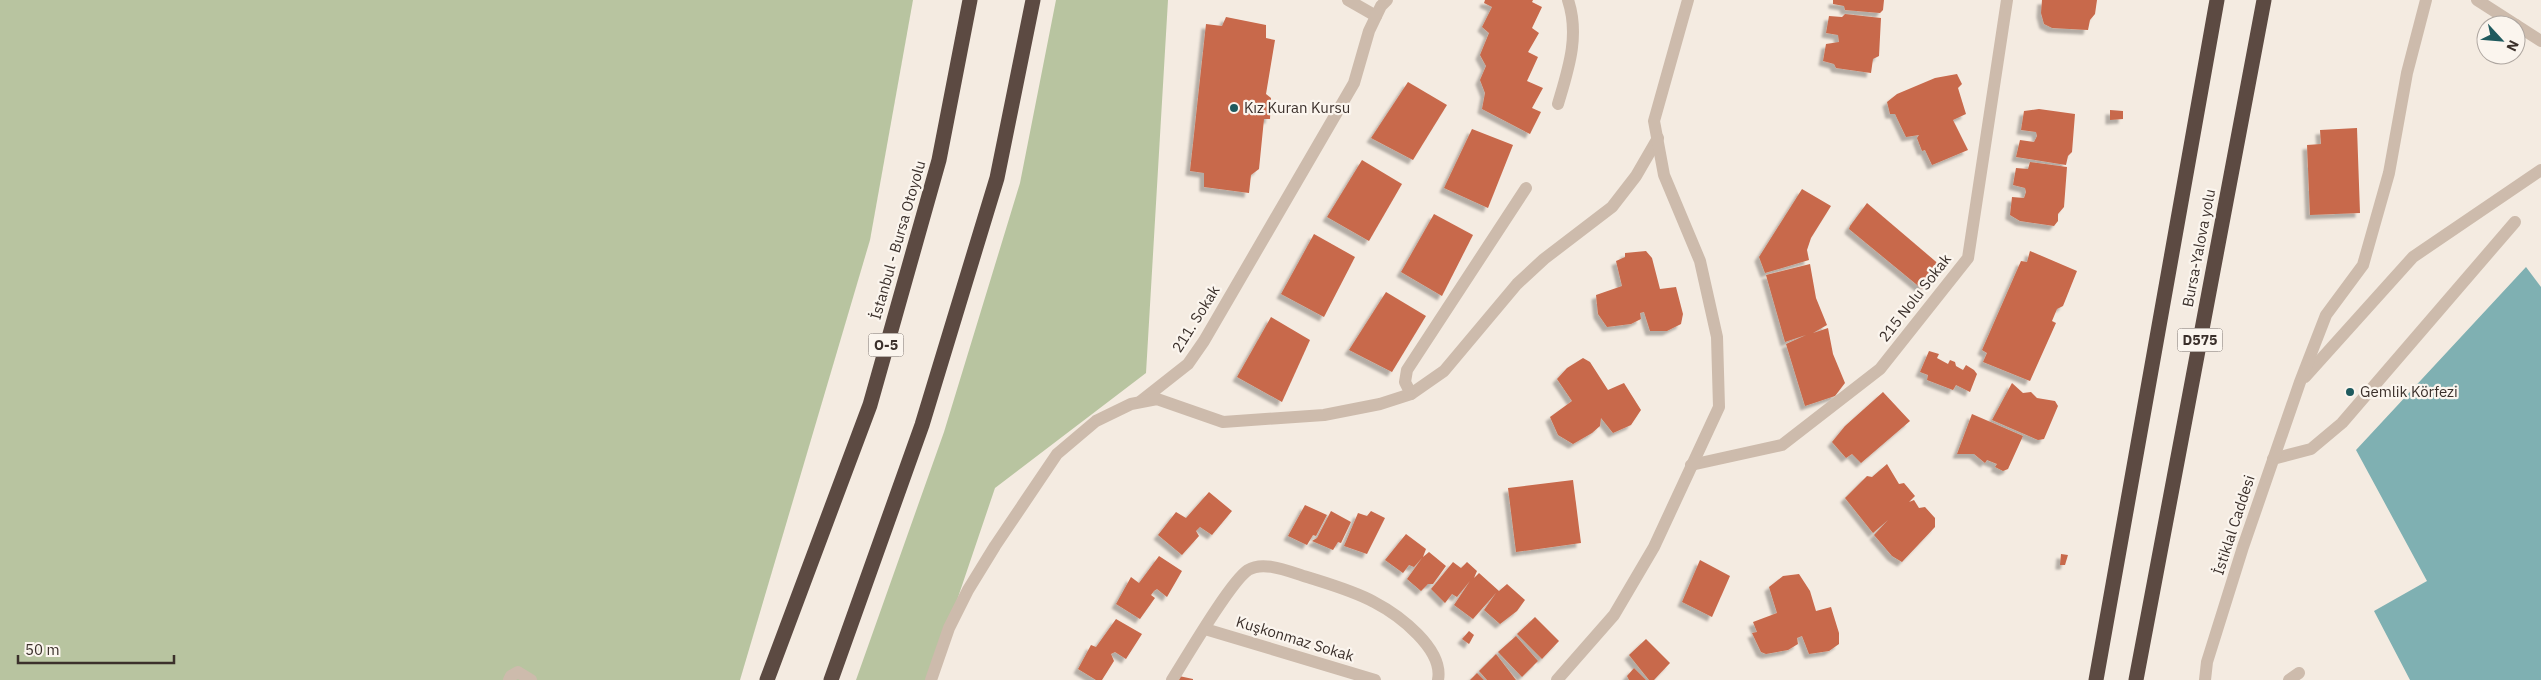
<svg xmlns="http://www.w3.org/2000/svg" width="2541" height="680" viewBox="0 0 2541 680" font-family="'IBM Plex Sans',sans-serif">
  <defs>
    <filter id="shadow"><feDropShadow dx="-4.5" dy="4.5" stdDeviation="1" flood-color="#0004"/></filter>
  </defs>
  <rect width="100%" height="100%" fill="#f4ebe1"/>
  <!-- green -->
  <g fill="#b8c4a0">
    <path d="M0,0H913L870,240L740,680H0Z"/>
    <path d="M1056,0H1168L1146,373L995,488L930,680H856L944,432L1020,183Z"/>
  </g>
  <!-- water -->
  <path fill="#7fb0b2" d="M2526,267L2541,287V680H2410L2374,611L2427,581L2356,450Z"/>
  <!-- building -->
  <g fill="#c8694b" filter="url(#shadow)">
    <path d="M1485,0H1533L1532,2L1542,7L1532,28L1539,33L1528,52L1538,57L1527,81L1543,88L1532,108L1541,112L1530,134L1482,109L1485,93L1480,80L1486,66L1480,55L1489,33L1482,27L1492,7L1484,3Z"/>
    <path d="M1833,0H1884L1883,10L1880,13L1845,10L1844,6L1833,4Z"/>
    <path d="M2042,0H2097L2095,14L2090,20L2088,30L2052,28L2044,24L2041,13Z"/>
    <path d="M1845,14L1881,18L1879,56L1873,59L1871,73L1836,68L1834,64L1823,61L1826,44L1839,42L1838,35L1826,33L1829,16L1842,17Z"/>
    <path d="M1226,17L1266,25V38L1275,40L1266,94L1271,98L1270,119H1264L1259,169L1251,175L1249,193L1204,187V173L1190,171L1206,24L1222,26Z"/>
    <path d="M1957,74L1962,84L1958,88L1966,114L1953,120L1968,150L1932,165L1925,150L1922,151L1917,138L1919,135L1906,137L1895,114H1890L1887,102L1897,94L1935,78Z"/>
    <path d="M1408,82L1447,105L1413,160L1371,138Z"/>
    <path d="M2039,109L2075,114L2072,152L2068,156L2066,165L2016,157L2020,140L2034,142L2037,136L2036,132L2021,130L2024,111Z"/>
    <path d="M2110,110L2123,111V119L2110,120Z"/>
    <path d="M2357,128L2360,213L2310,215L2307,145L2321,144L2320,130Z"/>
    <path d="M1472,129L1513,145L1488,208L1444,188Z"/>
    <path d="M1362,160L1402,184L1369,241L1327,217Z"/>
    <path d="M2030,162L2067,167L2064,207L2058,214V221L2054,226L2020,221L2010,215L2012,197L2024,198L2026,192L2025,188L2013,185L2016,168L2028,169Z"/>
    <path d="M1802,189L1831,206L1811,238L1807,250L1809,260L1765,273L1759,257Z"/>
    <path d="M1867,203L1941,266L1922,289L1849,229L1850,226Z"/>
    <path d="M1434,214L1473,235L1442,296L1401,272Z"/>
    <path d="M1314,234L1355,257L1324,317L1281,294Z"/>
    <path d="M1646,251L1652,258L1660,289L1676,287L1683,314L1681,324L1667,331H1650L1644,312L1640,313L1641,319L1631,324L1607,327L1598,314L1596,295L1622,286L1616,261L1625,257V253Z"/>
    <path d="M2030,251L2077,271L2063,306L2057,309L2052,321L2056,323L2030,381L1983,362L1987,353L1982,350L2021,261L2027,262Z"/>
    <path d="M1810,264L1816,298L1827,325L1813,333L1828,328L1833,354L1845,383L1835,396L1805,406L1786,344L1806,335L1785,342L1766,275Z"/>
    <path d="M1386,292L1426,316L1392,372L1349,350Z"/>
    <path d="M1271,317L1310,340L1282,402L1237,377Z"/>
    <path d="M1929,351L1939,354L1937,358L1948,364L1950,360L1955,362L1956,366L1963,370L1966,365L1974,370L1977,374L1970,392L1956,385L1953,390L1927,380L1928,375L1920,372Z"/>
    <path d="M1583,358L1590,362L1608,390L1624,383L1641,410L1631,425L1613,433L1601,418L1600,426L1592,433L1573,444L1558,435L1550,417L1572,401L1557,379L1567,368Z"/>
    <path d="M2012,383L2023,393L2031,392L2037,398L2055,401L2058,406L2044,439L2038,440L1992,420Z"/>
    <path d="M1883,392L1910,421L1861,463L1852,454L1846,458L1832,442L1845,426Z"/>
    <path d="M1972,414L2023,436L2008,469L2003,471L1995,467L1997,464L1987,460L1985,463L1974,454H1957Z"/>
    <path d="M1887,464L1899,484L1904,483L1915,496L1909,502L1914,500L1919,508L1925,507L1935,518V527L1902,562L1892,556L1874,535L1888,520L1873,533L1845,498L1867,476L1872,477Z"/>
    <path d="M1573,480L1581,543L1516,552L1508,488Z"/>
    <path d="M1209,492L1232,511L1212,535L1200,527L1196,531L1199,536L1182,555L1158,535L1176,512L1186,518Z"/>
    <path d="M1305,505L1327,515L1316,536L1313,535L1307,545L1288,536Z"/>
    <path d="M1331,511L1351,522L1341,543L1338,542L1333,550L1312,541L1317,538Z"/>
    <path d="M1371,511L1385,518L1367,554L1344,546L1358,513L1367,516Z"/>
    <path d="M1406,534L1426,549L1423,557L1429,552L1446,566L1433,584H1428L1421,591L1407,579L1422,558L1414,567L1409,565L1403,573L1385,560Z"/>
    <path d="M2061,554L2068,555L2065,565H2060Z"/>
    <path d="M1159,556L1182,571L1167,597L1157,589L1154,591L1151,595L1155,598L1140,619L1116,604L1131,577L1139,583Z"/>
    <path d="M1700,560L1730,576L1712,617L1682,602Z"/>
    <path d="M1453,562L1461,568L1467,562L1477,571L1474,578L1479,573L1499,591L1507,584L1525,600L1517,611L1500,624L1484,610L1496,593L1473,619L1454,605L1470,581L1457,597L1452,594L1445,603L1431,589Z"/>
    <path d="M1799,574L1810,591L1816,611L1831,607L1839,633V644L1829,651L1809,654L1802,636L1797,638L1798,644L1788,650L1766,654L1761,652L1752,633L1757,632L1753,622L1777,613L1769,587L1783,576Z"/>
    <path d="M1535,617L1559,641L1542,659L1517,634Z"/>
    <path d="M1116,619L1142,634L1126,659L1115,652L1111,654L1114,661L1102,680H1096L1078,669L1091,645L1096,647Z"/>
    <path d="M1469,631L1474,635L1469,644L1462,639Z"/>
    <path d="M1516,636L1538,661L1522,677L1498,652Z"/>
    <path d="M1646,639L1670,663L1654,680H1649L1629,655Z"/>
    <path d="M1496,654L1516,680H1487L1479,671Z"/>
    <path d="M1634,668L1646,680H1629L1627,676Z"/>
    <path d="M1477,673L1484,680H1470Z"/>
    <path d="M1179,676L1193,679V680H1177Z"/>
  </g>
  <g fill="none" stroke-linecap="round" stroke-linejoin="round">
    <!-- minor -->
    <g stroke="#cdbbac" stroke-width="12">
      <path d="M1348,0L1376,16"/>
      <path d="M2477,0L2516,25"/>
      <path d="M2516,25L2541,41"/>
      <path d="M1558,104C1568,70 1580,36 1568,0"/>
      <path d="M2305,377L2413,257L2541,170"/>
      <path d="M1411,394L1405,382L1407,370L1526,188"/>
      <path d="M1141,401L1188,364L1204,341L1354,83L1369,31L1381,6L1387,0"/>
      <path d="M2273,459L2311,449L2342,423L2515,222"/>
      <path d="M1691,465L1782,445L1880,369L1968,258L2007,0"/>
      <path d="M1205,629L1375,680"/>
      <path d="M509,680L511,676L518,672L531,680"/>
      <path d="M931,680L949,628L968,590L995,546L1057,454L1096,421L1131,404L1157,399L1223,422L1324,415L1380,404L1411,394L1444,371L1517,284L1544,259L1612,207L1636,176L1658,138"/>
      <path d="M1172,680C1186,658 1230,582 1248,570C1264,560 1290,572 1307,577C1329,584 1354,591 1374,602C1399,615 1444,649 1438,680"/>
      <path d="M1557,680L1614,615L1654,547L1719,407L1717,337L1700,261L1664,175L1654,121L1688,0"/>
      <path d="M2205,680L2207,662L2243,547L2300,382L2326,315L2363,265L2389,173L2407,73L2426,0"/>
      <path d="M2289,680L2299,673"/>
    </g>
    <!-- highway -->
    <g stroke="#5c4a42" stroke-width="15">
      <path d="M767,680L870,405L939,160L970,0"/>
      <path d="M831,680L922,425L997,178L1033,0"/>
      <path d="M2096,680L2217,0"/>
      <path d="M2136,680L2264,0"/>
    </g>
  </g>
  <!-- markers -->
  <g fill="#1f5a5e" stroke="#fbf5ee" stroke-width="2">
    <circle cx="1234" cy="108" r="5"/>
    <circle cx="2350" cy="392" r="5"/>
  </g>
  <g text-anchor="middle" stroke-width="4.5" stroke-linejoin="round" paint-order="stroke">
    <!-- shield labels -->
    <g fill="#fbf5ee" stroke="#756b66" stroke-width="1">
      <rect x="2177.5" y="328.5" width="45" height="23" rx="4"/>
      <rect x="868.5" y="333.5" width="35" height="23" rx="4"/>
    </g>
    <g font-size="14" font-weight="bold" fill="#3b302b">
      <text x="2200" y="345">D575</text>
      <text x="886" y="350">O-5</text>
    </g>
    <!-- poi labels -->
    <g font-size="15" fill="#3b302b" stroke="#fbf5ee" text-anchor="start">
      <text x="1244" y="113">Kız Kuran Kursu</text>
      <text x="2360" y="397">Gemlik Körfezi</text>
    </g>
    <!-- street labels -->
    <g font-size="15" fill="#3b302b" stroke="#fbf5ee">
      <text transform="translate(898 240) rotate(-74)" y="5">İstanbul - Bursa Otoyolu</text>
      <text transform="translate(2199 248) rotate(-79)" y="5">Bursa-Yalova yolu</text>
      <text transform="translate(1915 298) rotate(-52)" y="5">215 Nolu Sokak</text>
      <text transform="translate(1196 319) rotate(-58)" y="5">211. Sokak</text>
      <text transform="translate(2234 525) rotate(-72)" y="5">İstiklal Caddesi</text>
      <text transform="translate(1295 639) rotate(17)" y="5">Kuşkonmaz Sokak</text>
    </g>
  </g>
  <!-- north arrow -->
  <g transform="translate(2501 40) rotate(116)"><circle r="24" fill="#fbf5ee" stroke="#aea6a0"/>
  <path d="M0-4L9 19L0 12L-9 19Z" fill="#1f5a5e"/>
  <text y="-8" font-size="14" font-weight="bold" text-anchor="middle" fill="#3b302b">N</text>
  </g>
  <!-- scale -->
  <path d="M18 655v8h156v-8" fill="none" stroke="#3b302b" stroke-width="2.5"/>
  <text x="25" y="655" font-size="15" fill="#3b302b" stroke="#fbf5ee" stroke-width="4" paint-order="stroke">50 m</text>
</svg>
